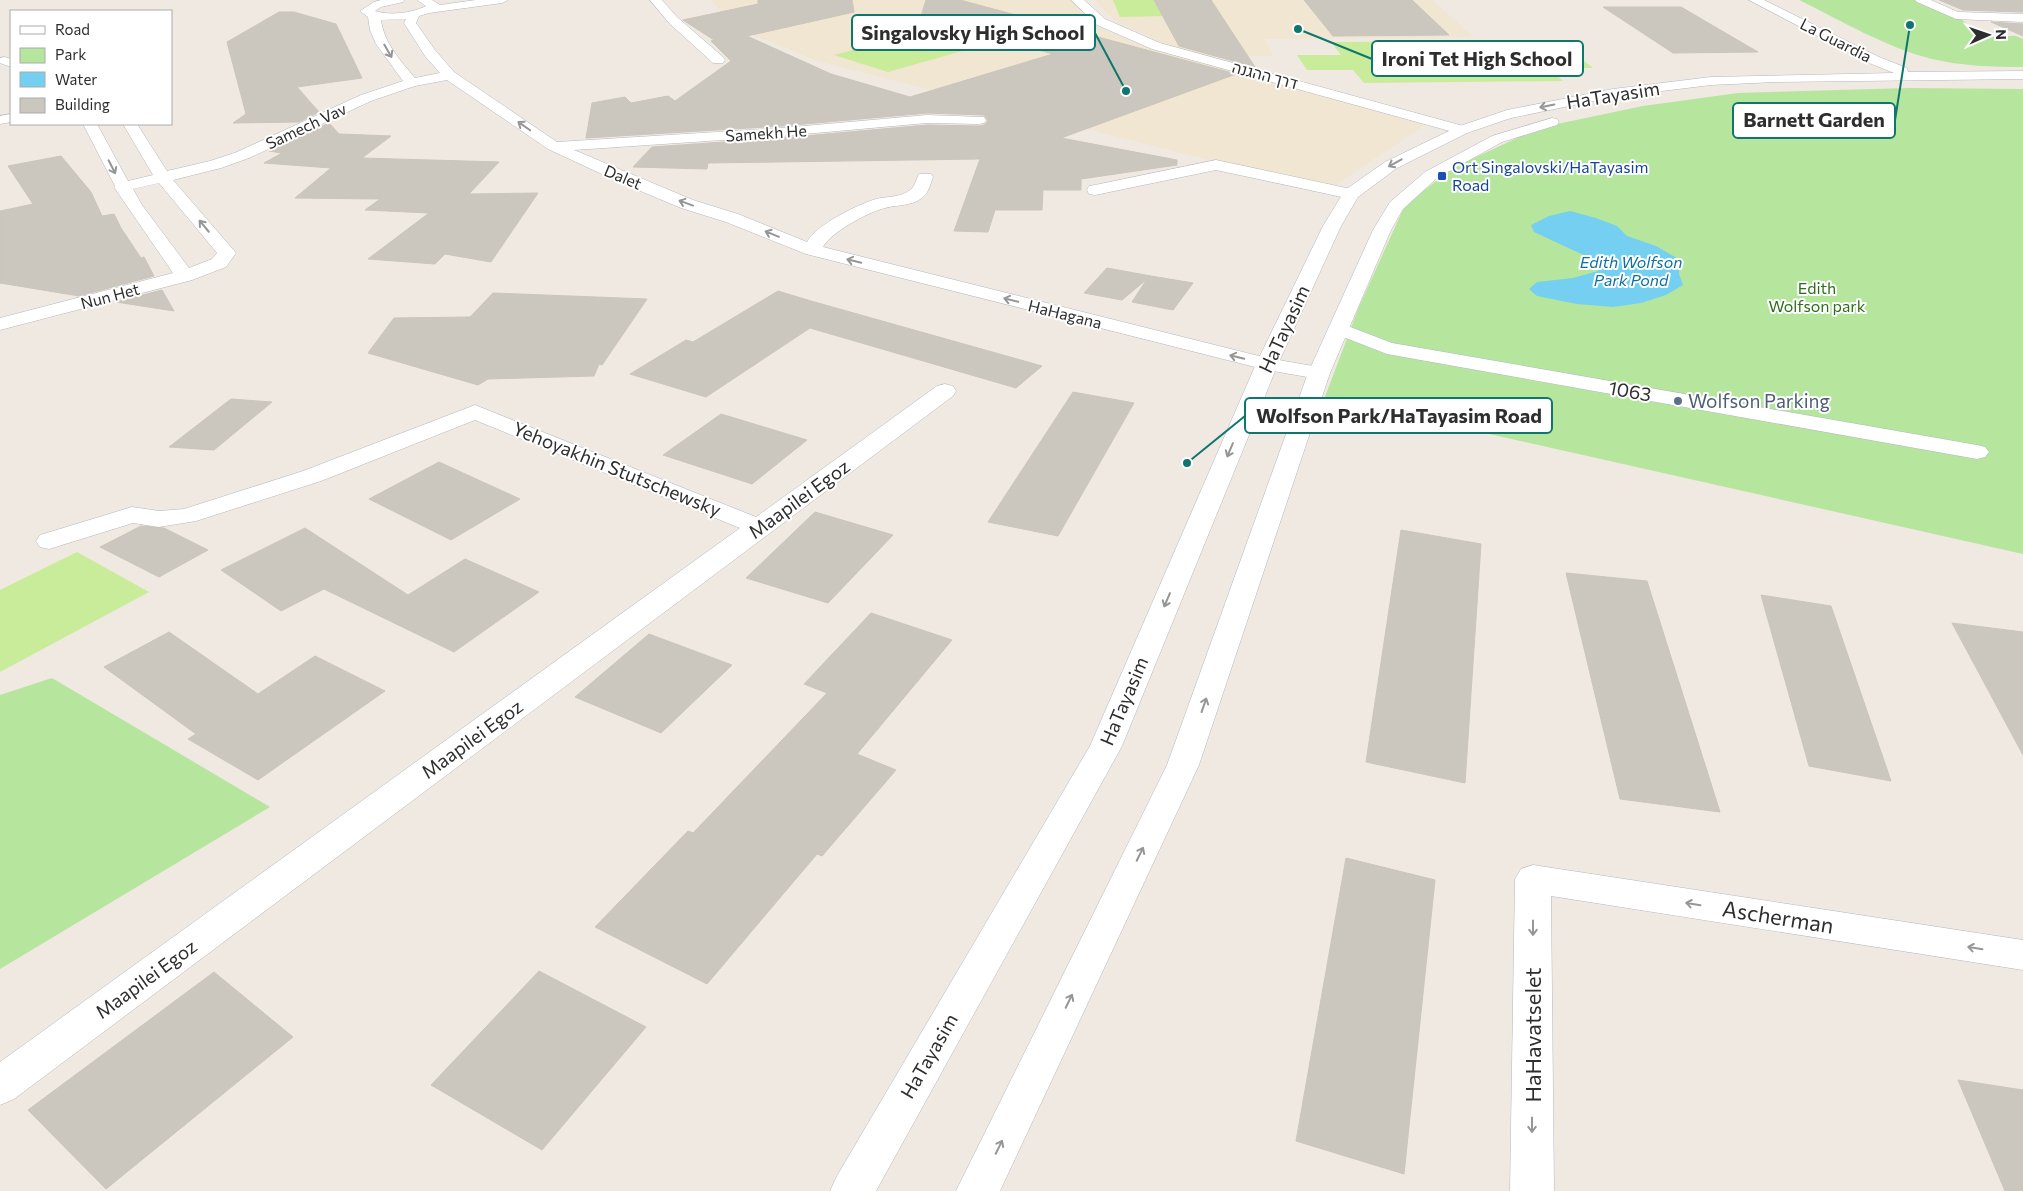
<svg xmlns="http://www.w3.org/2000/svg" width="2023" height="1191" viewBox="0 0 2023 1191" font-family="Commissioner,Heebo,sans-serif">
  <rect width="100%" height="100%" fill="#efe9e1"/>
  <!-- education -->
  <g fill="#f0e6d1">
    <path d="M711,0H1072L1091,24L1146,47L1431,121L1328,190L817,61L739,29Z"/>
    <path d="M1095,0H1432L1474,37L1265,39L1273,56L1210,57L1165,44L1114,20Z"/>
  </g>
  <!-- green -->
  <g fill="#b6e59e">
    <path d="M1799,0H1921L1956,15L1982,36H2016L2023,39V67C1993,67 1961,66 1932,59C1885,47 1842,21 1799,0Z"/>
    <path d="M1909,88L2023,89V554L1325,397L1358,309L1405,205L1453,168L1538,128L1643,106L1738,93Z"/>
    <path d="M52,678L270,807L0,969V695Z"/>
  </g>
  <!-- pitch -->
  <g fill="#c9ec9a">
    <path d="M1113,0H1159L1167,16L1120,17Z"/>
    <path d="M915,33L969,49L888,72L834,55Z"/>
    <path d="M1515,41L1530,54L1574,53L1593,68H1548L1563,81L1364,83L1353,70H1307L1297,55H1341L1331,42Z"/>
    <path d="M77,552L149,592L0,672V590Z"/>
  </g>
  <!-- water -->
  <path fill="#75cff0" d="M1570,211L1596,218L1617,226L1627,236L1656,246L1680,260L1679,274L1683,285L1666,295L1641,303L1613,307L1577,304L1537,296L1529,289L1537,282L1573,278L1598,271L1592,259L1534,232L1531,225L1549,216Z"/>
  <!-- building -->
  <g fill="#cbc7bf" stroke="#cbc5ba">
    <path d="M758,0H852L854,12L747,36L831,74L910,97L1053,54L921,16L926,0H960L1236,74L1061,138L1177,160V165L1081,179V190H1043L1042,210H995L988,232L954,231L980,159L708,163L707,169L633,167L652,147L782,138L927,125L979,126L984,125L988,121L984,115L927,113L782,126L586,138L592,103L625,97L631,103L668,96L675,101L731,61L711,41L714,40L683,20L758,4Z"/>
    <path d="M1154,0H1211L1255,67L1179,46Z"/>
    <path d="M1304,0H1412L1449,35L1333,36Z"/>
    <path d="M1939,0H2023V12L1963,10Z"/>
    <path d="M1603,7H1681L1758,52L1673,53Z"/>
    <path d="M279,12H294L336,24L362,78L297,87L319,112L299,122L233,123L246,114L227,42Z"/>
    <path d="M1991,22L2023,24V36Z"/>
    <path d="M329,123L339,134L391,136L362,158L499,162L469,194L538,193L491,262L445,254L435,264L368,259L429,213L365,210L380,199L295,198L331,168L264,163L282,153L269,151Z"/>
    <path d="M61,156L91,192L102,216L114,214L121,228L141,258L144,257L154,276L79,296L0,283V211L33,204L8,166Z"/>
    <path d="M1107,268L1151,276L1193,283L1173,310L1132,302L1147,279L1122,300L1084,293Z"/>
    <path d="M162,290L174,311L116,302Z"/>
    <path d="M778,291L811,301L1042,366L1016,388L810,328L706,397L630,374L686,340L693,342Z"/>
    <path d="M493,293L647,299L602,365L599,364L594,376L488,379L478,385L368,353L394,318L470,317Z"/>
    <path d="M1073,392L1134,403L1058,536L988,522Z"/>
    <path d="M231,399L272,402L214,450L169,447Z"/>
    <path d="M721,414L807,440L752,484L663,455Z"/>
    <path d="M439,462L520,499L451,540L369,499Z"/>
    <path d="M815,512L893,535L828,603L746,578Z"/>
    <path d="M141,526L164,528L208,550L159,577L100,547Z"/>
    <path d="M305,528L408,595L465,559L539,592L454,652L324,589L281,611L221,570Z"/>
    <path d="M1401,530L1481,544L1465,783L1366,762Z"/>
    <path d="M1566,573L1647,581L1720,812L1620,799Z"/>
    <path d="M1761,595L1831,606L1891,781L1809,766Z"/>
    <path d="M871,613L952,640L857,754L896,770L822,856L817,854L707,984L595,927L688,831L693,833L827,693L804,684Z"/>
    <path d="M1952,623L2023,632V755Z"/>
    <path d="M169,632L258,694L315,656L385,691L258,780L188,739L196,734L104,667Z"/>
    <path d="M649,634L732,665L661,733L575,697Z"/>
    <path d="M1346,858L1435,880L1404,1174L1296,1141Z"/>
    <path d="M539,971L646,1027L542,1150L431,1085Z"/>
    <path d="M214,972L293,1037L106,1189L28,1110Z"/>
    <path d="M1958,1080L2023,1090V1191H2005Z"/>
  </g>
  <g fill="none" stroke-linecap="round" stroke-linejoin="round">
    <!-- street casing -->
    <g stroke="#b4b7c1" stroke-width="1">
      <g id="street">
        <path d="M381,0H405L403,2L381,7L375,11C390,16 412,13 426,6L417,0H432L440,5L476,0H508L502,3L429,13L419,16L416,23L435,50L454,72L557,142L782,128L927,115L984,117L986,120L984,123L979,124L927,123L782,136L574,150L693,200L738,214L807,242C817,224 857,205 876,199C888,196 900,198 910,190C915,187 916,179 919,174H931L933,177C931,182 929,191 925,195C914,207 899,204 885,208C868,212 830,233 823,247L1267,358L1319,367L1327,368L1330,373L1327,378L1319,379L1267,370L806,254L726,222L681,208L619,182L548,149L447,80L415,86L371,101L249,158L221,168L173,180L236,253L226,267L192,280L0,330V318L173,273L114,187L115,186L83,124H97L128,181L153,175L123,124H137L167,171L210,161L237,152L361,95L403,81L376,44L370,30L368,17L360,11L374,2ZM406,19L404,23L425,56L440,73L415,78C400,60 384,43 381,20ZM159,183L217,253L212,259L189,268L142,205L133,189Z"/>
        <path d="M650,0H662L677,17L723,57L725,60L723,63H713L669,23Z"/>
        <path d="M1071,0H1084L1105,19L1160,43L1467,127L1469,130L1467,133H1457L1152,49L1097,25Z"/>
        <path d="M1915,0H1931L1958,12L2023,14V22L1956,19L1917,2Z"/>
        <path d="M5,57L11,59V67L0,63V58Z"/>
        <path d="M11,114V122L0,124V116Z"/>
        <path d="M1216,160L1351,189L1357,190L1359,194L1357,198L1351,199L1216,170L1095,195L1089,194L1087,190L1089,186L1095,185Z"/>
        <path d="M1340,323L1392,343L1977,445L1985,447L1989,452L1985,457L1977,459L1387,354L1333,333L1330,329L1333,325Z"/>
        <path d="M945,384L953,386L956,391L953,396L14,1099L0,1105V1062L740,528L475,420L321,481L196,521L159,527L133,523L49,549L40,547L36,541L40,535L132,507L159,511L184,509L303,471L475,405L756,517L937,386Z"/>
        <path d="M1533,865L2023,940V970L1551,896L1554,1191H1510L1515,879L1521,869Z"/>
      </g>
    </g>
    <!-- secondary casing -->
    <g stroke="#b4b7c1" stroke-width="1">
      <g id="secondary">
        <path d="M1749,0H1764L1879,57L1907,68L1908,72L2023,71V79L1775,82L1711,85L1613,97L1511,118L1467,133L1397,168L1358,197L1341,226L1278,364L1122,746L876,1191H830L837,1176L1090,746L1256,364L1323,226L1345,190L1385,162L1457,127L1507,110L1613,89L1711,77L1894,73L1869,63Z"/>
        <path d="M1552,118L1557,119L1559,122L1557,125L1502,142L1437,178L1403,209L1391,230L1330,373L1199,765L1000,1191H956L1167,765L1308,373L1373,230L1390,202L1425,172L1492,136Z"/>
      </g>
    </g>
    <!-- street -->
    <use href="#street" fill="#fff" fill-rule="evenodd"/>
    <!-- secondary -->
    <use href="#secondary" fill="#fff" fill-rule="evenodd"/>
  </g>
  <!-- one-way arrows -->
  <defs><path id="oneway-shaft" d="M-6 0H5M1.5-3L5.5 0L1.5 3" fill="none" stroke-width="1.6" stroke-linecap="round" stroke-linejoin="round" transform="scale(1.25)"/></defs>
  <g stroke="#969696">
    <use href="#oneway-shaft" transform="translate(388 51) rotate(60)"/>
    <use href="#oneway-shaft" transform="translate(1547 106) rotate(168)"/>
    <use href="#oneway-shaft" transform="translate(524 126) rotate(-145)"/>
    <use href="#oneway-shaft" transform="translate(1395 163) rotate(151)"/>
    <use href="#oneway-shaft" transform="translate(112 167) rotate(63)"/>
    <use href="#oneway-shaft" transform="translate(686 203) rotate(-160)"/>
    <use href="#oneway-shaft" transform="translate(204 226) rotate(-130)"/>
    <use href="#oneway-shaft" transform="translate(772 234) rotate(-158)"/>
    <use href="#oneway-shaft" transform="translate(854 261) rotate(-166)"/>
    <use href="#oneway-shaft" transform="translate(1011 300) rotate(-166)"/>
    <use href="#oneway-shaft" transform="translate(1237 357) rotate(-166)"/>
    <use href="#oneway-shaft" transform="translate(1230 450) rotate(113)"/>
    <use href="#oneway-shaft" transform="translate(1167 600) rotate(113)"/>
    <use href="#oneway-shaft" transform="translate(1204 705) rotate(-71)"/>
    <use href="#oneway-shaft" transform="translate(1140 854) rotate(-64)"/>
    <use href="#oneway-shaft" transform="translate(1693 904) rotate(-171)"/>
    <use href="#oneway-shaft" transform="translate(1533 928) rotate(90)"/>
    <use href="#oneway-shaft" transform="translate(1975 948) rotate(-171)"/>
    <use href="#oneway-shaft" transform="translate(1069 1001) rotate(-64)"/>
    <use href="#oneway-shaft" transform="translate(1532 1125) rotate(90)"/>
    <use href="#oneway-shaft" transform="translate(999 1147) rotate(-64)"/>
  </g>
  <!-- markers -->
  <rect fill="#1a4fb4" stroke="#fff" stroke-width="2" x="1437" y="171" width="10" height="10" rx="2.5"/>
  <circle fill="#5c6f8a" stroke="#fff" stroke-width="2" cx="1678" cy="401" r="5"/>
  <g text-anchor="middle" stroke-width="4" stroke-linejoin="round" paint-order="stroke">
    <!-- far-street labels -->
    <g font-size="16" fill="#2e2e2e" stroke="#fff">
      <text transform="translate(1836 40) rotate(27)" y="6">La Guardia</text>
      <text transform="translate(1265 75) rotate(15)" y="6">דרך ההגנה</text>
      <text transform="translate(306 126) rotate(-25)" y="6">Samech Vav</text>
      <text transform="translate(766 133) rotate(-4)" y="6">Samekh He</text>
      <text transform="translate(623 177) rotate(23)" y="6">Dalet</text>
      <text transform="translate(110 296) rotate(-15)" y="6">Nun Het</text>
      <text transform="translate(1065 314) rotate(14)" y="6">HaHagana</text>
    </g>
    <!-- far-transit labels -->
    <g font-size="16" fill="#164399" stroke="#fff" text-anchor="start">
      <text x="1452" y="173">Ort Singalovski/HaTayasim<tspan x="1452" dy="18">Road</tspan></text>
    </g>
    <!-- far-water labels -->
    <g font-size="16" font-style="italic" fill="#0d6fa3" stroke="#fff">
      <text x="1631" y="268">Edith Wolfson<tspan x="1631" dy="18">Park Pond</tspan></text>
    </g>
    <!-- far-park labels -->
    <g font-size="16" fill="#2c6e1b" stroke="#fff">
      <text x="1817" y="294">Edith<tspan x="1817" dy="18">Wolfson park</tspan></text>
    </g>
    <!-- street labels -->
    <g font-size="19" fill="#2e2e2e" stroke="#fff">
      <text transform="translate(1613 95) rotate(-9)" y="7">HaTayasim</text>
      <text transform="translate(1284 329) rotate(-65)" y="7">HaTayasim</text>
      <text transform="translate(1630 391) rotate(10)" y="7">1063</text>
      <text transform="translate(617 469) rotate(22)" y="7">Yehoyakhin Stutschewsky</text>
      <text transform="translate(799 499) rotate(-36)" y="7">Maapilei Egoz</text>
      <text transform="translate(1124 701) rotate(-67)" y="7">HaTayasim</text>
      <text transform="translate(472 739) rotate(-36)" y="7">Maapilei Egoz</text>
      <text transform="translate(146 979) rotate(-36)" y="7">Maapilei Egoz</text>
      <text transform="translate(929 1056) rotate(-60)" y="7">HaTayasim</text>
    </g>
    <!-- service labels -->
    <g font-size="19" fill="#4e5e75" stroke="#fff" text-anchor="start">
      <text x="1688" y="408">Wolfson Parking</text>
    </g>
    <!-- near-street labels -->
    <g font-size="22" fill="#2e2e2e" stroke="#fff">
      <text transform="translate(1778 917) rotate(9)" y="8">Ascherman</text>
      <text transform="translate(1533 1035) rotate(-90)" y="8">HaHavatselet</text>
    </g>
  </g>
  <!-- callouts -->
  <path fill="none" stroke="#0f766e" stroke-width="2" d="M1126 91L1095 33M1298 29L1372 59M1910 25L1895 120M1187 463L1245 416"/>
  <g fill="#0f766e" stroke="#fff" stroke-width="2">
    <circle cx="1126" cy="91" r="5"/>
    <circle cx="1298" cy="29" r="5"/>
    <circle cx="1910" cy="25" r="5"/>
    <circle cx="1187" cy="463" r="5"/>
  </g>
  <g fill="#fff" stroke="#0f766e" stroke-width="2">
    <rect x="852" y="15" width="243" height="35" rx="5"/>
    <rect x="1372" y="41" width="211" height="35" rx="5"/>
    <rect x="1733" y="103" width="162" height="35" rx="5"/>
    <rect x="1245" y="398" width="307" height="35" rx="5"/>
  </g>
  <g font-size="20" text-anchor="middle" font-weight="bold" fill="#2e2e2e">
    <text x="973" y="40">Singalovsky High School</text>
    <text x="1477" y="66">Ironi Tet High School</text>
    <text x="1814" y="127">Barnett Garden</text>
    <text x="1399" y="423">Wolfson Park/HaTayasim Road</text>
  </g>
  <!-- legend -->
  <rect x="10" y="10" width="162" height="115" fill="#ffffff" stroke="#ababab"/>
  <rect x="20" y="26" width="25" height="8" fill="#ffffff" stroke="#ababab"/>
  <text x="55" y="35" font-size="15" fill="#2e2e2e">Road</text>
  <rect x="20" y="48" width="25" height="15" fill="#b6e59e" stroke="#ababab"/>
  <text x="55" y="60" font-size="15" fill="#2e2e2e">Park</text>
  <rect x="20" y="72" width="25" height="15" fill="#75cff0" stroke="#ababab"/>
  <text x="55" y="85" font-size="15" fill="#2e2e2e">Water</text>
  <rect x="20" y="98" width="25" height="15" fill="#cbc7bf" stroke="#ababab"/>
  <text x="55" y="110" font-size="15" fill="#2e2e2e">Building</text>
  <!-- north arrow -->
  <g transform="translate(1988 35) rotate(88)" stroke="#ffffff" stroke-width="4" paint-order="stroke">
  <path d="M0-4L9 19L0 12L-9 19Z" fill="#2e2e2e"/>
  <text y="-8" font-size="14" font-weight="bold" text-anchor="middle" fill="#2e2e2e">N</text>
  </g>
</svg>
